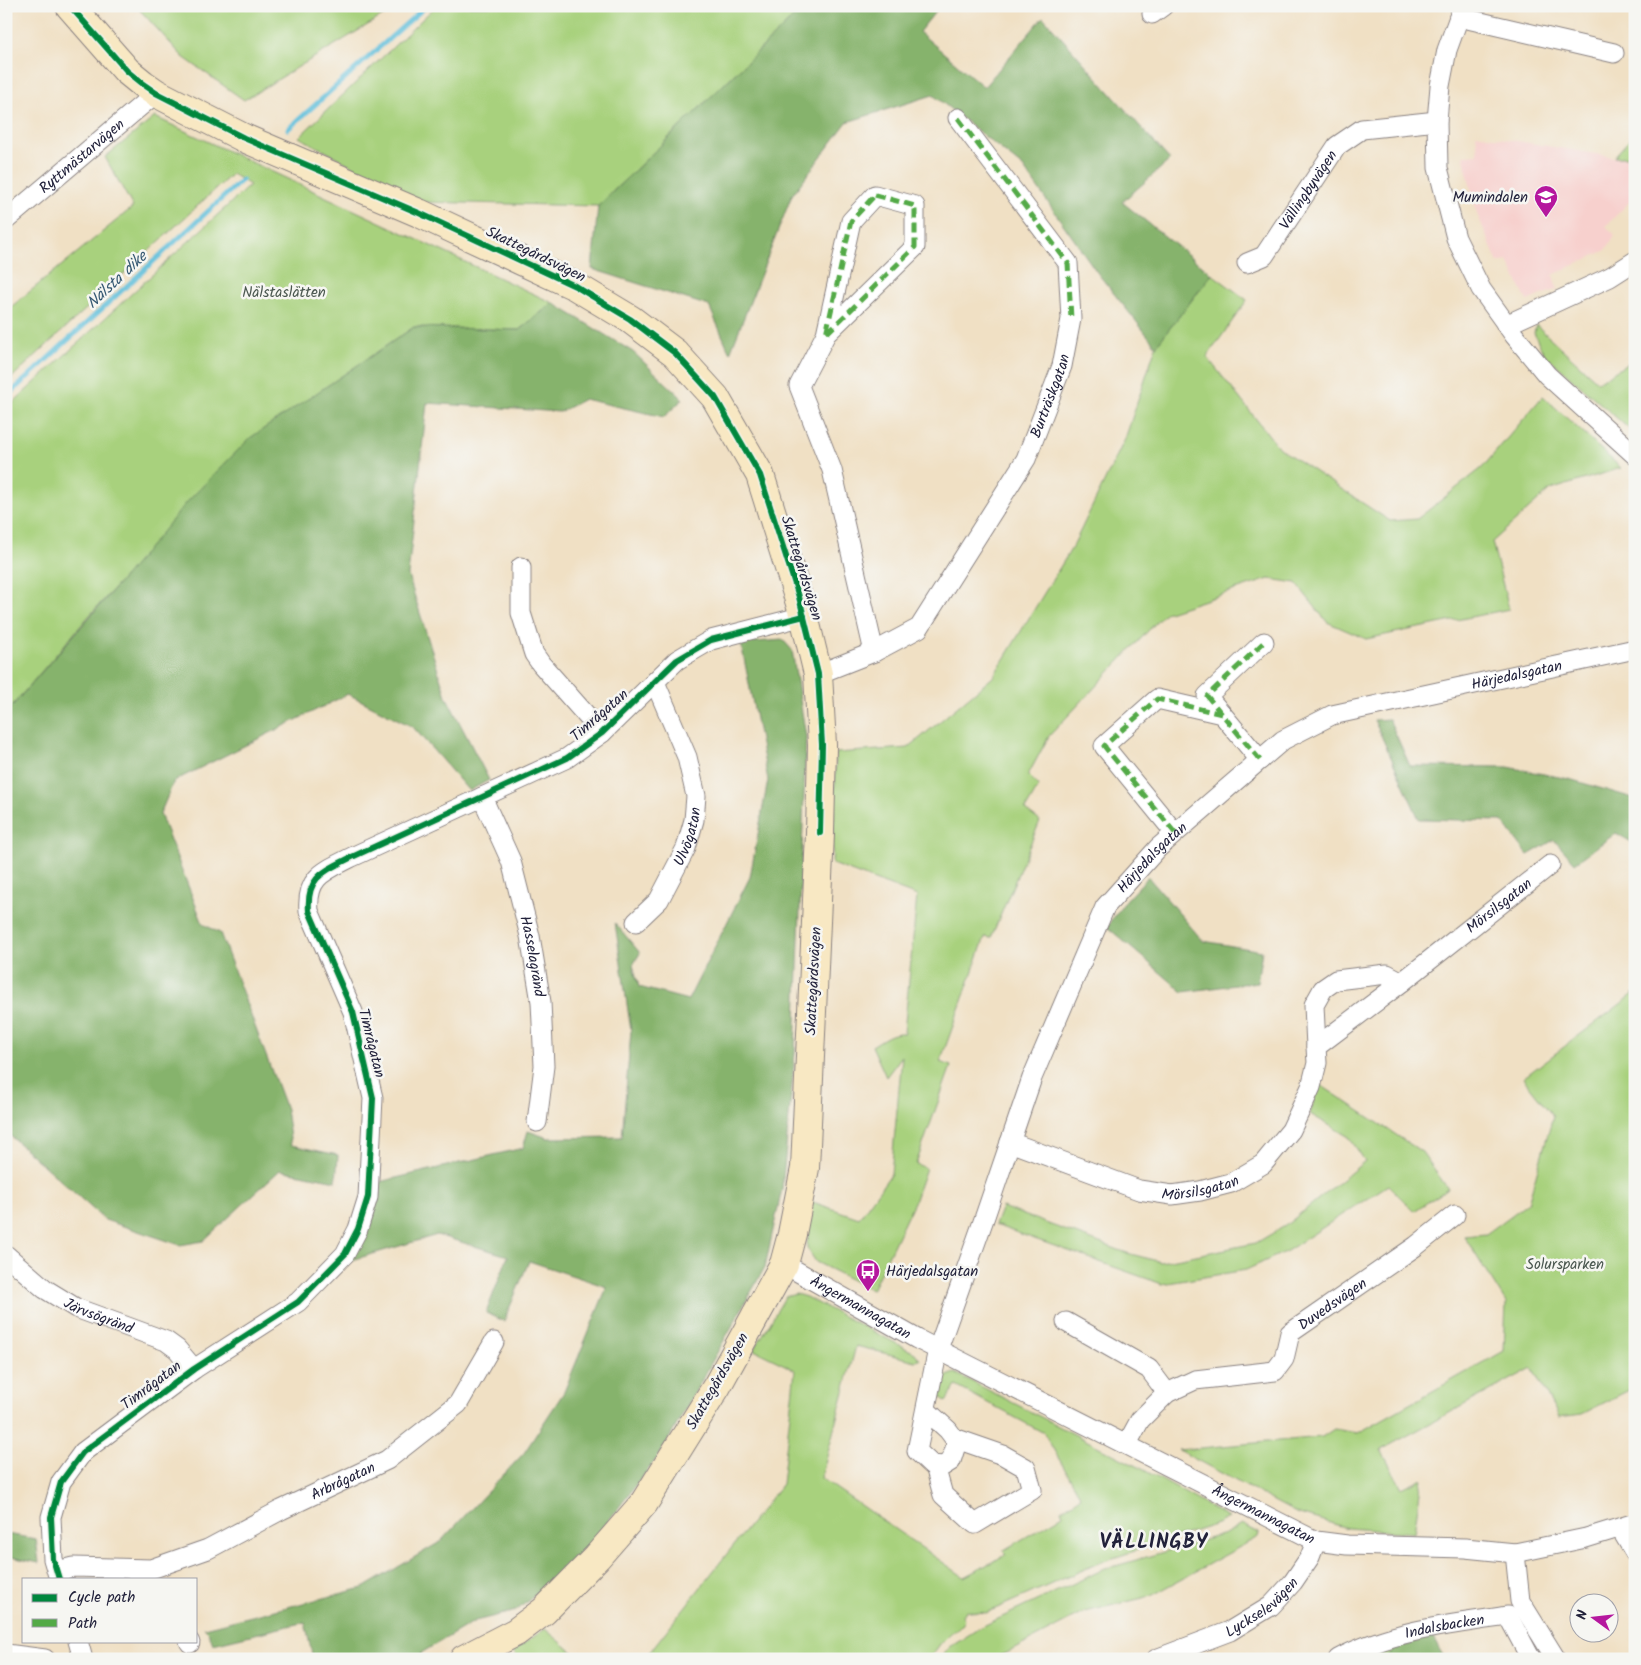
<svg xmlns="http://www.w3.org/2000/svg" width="1641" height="1665" viewBox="0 0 1641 1665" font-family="Kalam,sans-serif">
  <rect width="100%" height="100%" fill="#f6f6f2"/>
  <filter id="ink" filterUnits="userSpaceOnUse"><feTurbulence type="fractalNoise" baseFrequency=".02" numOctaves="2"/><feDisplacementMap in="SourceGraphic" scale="10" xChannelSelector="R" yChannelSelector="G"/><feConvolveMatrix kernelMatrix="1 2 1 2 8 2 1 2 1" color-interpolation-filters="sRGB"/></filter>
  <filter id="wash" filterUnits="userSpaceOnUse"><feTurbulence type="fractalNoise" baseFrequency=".0096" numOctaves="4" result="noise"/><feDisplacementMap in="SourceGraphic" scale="20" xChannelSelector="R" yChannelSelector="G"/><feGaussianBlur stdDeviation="1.12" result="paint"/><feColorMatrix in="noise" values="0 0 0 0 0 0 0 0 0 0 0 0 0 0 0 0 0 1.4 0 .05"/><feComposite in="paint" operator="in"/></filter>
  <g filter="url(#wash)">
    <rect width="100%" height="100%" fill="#f0e0c4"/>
    <!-- built -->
    <path fill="#f7d0cd" d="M1476,134L1614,157H1633L1635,159V196L1606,226L1615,235L1606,250L1553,275L1557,289L1527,301L1508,261L1498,263L1477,214L1463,155L1478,154Z"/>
    <!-- green -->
    <g fill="#a8d17d" stroke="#657a5c">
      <path d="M138,6H399L244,100L183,57L138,8Z"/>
      <path d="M436,6H805L598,206L419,202L299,137Z"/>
      <path d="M155,117L553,303L519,330L414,327L251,438L89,616L6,713V409L250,185L232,174L6,383V311L133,207L105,157Z"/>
      <path d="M1635,133V159L1633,157H1614Z"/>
      <path d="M1212,274L1247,300L1207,357L1279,448L1390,521L1417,519L1482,468L1543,396L1621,468L1550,490L1492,542L1509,609L1366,639L1327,622L1296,583L1269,579L1165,613L1049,736L1028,775L1039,786L1025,810L1040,821L991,938L985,937L940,1062L951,1066L916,1164L926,1168L914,1202L872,1290L816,1262L807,1248L810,1201L859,1218L891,1174L902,1056L886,1077L872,1046C882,1040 892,1032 904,1033L917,896L832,864L836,753L908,748L993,677L1073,546L1125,439L1156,346Z"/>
      <path d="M1536,325L1598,382L1635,359V434L1544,354L1534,333Z"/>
      <path d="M1635,993V1387L1582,1414L1559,1417L1532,1368L1381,1450L1402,1488L1422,1478L1414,1533L1347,1528L1296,1513L1178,1450L1322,1437L1334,1429L1358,1433L1504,1351L1506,1303L1464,1236L1486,1234L1528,1203L1553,1116L1523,1078Z"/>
      <path d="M1319,1084L1422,1152L1448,1189L1414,1211L1388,1185L1287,1251L1246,1270L1162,1284L995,1225L1002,1207L1127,1253L1161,1262L1256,1243L1285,1226L1365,1161L1349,1137L1310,1114Z"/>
      <path d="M796,1294L806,1297L915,1353L920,1360L916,1361L856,1346L821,1478L964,1577L1005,1555L1004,1550L1063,1515L1061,1510L1081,1497L1044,1433L956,1386L946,1402L941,1397L945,1377L955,1373L1144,1470L1229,1518L1217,1524L1101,1562L986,1613L975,1612L967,1610L962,1616L964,1618L963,1624L957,1630L952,1632L941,1643L929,1659H644L782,1484L795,1370L754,1350L785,1297Z"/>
      <path d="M1242,1524L1259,1533L1258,1537L1151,1596L1085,1612L1005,1654L988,1659H940L950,1647L981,1627L1102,1570L1225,1534Z"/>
      <path d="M545,1629L581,1659H518L513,1651Z"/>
      <path d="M1431,1635L1393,1650L1388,1659H1352Z"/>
    </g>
    <!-- forest -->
    <g fill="#86b36c" stroke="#546a54">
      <path d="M805,6H940L919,32L984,87L1043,17L1170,160L1122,202L1212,274L1156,346L1099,275L1023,167L933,95L847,122L792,195L730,353L709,306L592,269L598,206Z"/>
      <path d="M553,303L633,352L683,399L664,417L584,399L560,412L427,403L408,575L446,696L489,780L469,791L413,727L348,694L174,781L160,814L203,924L220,933L286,1109L291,1145L338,1155L336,1181L280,1170L203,1241L180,1245L105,1220L6,1132V713L127,574L188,501L250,438L414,327L519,330Z"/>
      <path d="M783,640L792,650L806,737L795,1053L782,1189L765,1267L661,1453L582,1555L516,1611L475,1621L421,1653L422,1659H313L305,1622L213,1644L209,1633L204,1628L363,1588L440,1542L524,1453L564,1392L607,1287L529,1261L504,1321L486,1313L508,1256L437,1235L349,1261L370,1221L379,1182L523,1148L528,1131L548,1138L622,1137L631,1031L615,923L640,953L633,965L639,987L688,1000L750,877L768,780L741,643Z"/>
      <path d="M1389,719L1410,766L1508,767L1569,779L1633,798L1635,800V844L1616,833L1575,863L1554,840L1528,855L1502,821L1419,819L1374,720Z"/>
      <path d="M1148,877L1203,941L1262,951L1257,982L1183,992L1107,927L1127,899Z"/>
      <path d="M6,1534L36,1539L39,1563L6,1556Z"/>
      <path d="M1431,1635L1445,1659H1388L1393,1650Z"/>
    </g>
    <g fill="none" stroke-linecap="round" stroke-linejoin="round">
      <!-- stream -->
      <g stroke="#5cbeda" stroke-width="5">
        <path d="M288,129L426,6"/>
        <path d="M6,397L242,180"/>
      </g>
    </g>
  </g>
  <g filter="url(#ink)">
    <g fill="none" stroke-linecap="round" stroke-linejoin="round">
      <!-- street casing -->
      <g stroke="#898180" stroke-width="21">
        <g id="street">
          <path d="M1463,6L1447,50L1440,86L1437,121L1438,168L1456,238L1481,289L1514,335L1547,375L1635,455"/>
          <path d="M1152,14L1163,6"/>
          <path d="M1459,17L1614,53"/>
          <path id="s1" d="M6,220L156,93"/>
          <path id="s2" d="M1247,263L1264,256L1337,146L1362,129L1437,121"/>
          <path d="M1506,325L1610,277L1635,261"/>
          <path d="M826,334L915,247V206L875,195L851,221L826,334L799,386L832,470L874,652"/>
          <path d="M521,567V613L534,654L541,664L602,733"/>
          <path id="s3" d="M818,674L874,652L919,628L1026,459L1062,366L1071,319L1068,263L958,118"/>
          <path d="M1260,760L1207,696L1264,642"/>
          <path id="s4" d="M482,797L511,861L530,936L541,1002L544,1066L537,1122"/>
          <path d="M1175,833L1104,746L1157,699L1222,714"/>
          <path id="s5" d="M636,922L659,900L686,848L694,820L696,796L687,757L655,682"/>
          <path d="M1316,1047L1314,1005L1323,989L1336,980L1387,974L1402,982"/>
          <path id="s6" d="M1010,1142L1139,1190L1172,1195L1200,1191L1231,1183L1263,1164L1291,1130L1311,1087L1317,1063L1316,1047L1402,982L1550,865"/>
          <path id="s7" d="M6,1255L45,1289L76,1308L166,1341L177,1349L194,1369"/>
          <path id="s8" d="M784,1264L917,1339L1316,1541L1347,1545L1465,1548L1515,1553L1586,1538L1635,1523"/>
          <path d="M1066,1322L1149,1369L1167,1393"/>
          <path id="s9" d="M926,1410L948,1430L957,1442L951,1461L943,1466L932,1465L917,1451L938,1349L985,1216L1032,1078L1105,907L1158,848L1283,740L1332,715L1635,649"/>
          <path id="s10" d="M1127,1444L1140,1420L1167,1393L1195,1380L1275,1371L1284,1359L1290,1333L1416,1246L1455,1215"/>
          <path d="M935,1466L943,1495L975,1524L1032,1490L1026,1468L1003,1455L954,1438"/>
          <path d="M1620,1528L1635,1553"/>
          <path d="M1515,1553L1520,1601L1556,1659"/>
          <path id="s11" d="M57,1571L73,1567L151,1569L208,1549L281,1510L387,1460L458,1404L494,1342"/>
          <path d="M59,1579L53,1559L51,1517L61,1482L83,1452L194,1369L298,1302L345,1254L358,1229L368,1197L373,1098L353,1012L309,911C306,876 325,871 352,857L567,758L602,733L677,660L711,640L804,616"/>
          <path d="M78,1641L83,1659"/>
          <path d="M189,1641L190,1643"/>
          <path d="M6,1654L45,1659"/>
          <path id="s12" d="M1156,1659L1230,1631L1271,1606L1293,1582L1310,1557L1316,1541"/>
          <path id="s13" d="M1338,1659C1390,1631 1450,1624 1508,1616L1531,1659"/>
        </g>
      </g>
      <!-- secondary casing -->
      <g stroke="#898180" stroke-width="30">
        <path id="secondary" d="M70,6L127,71L143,84L156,93L244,138L419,213L575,286L630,319L675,353L715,397L760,475L804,616L818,674L822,745L820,833L805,1168L792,1234L784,1264L717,1386L644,1503L597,1557L544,1611L516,1632L464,1659"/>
      </g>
      <!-- street -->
      <use href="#street" stroke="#fff" stroke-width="19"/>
      <!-- secondary -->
      <use href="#secondary" stroke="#f8e8c3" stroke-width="28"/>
      <!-- quiet -->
      <g stroke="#53aa46" stroke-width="5" stroke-dasharray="10 5" stroke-linecap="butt">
        <path d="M958,118L1068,263L1071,319"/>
        <path d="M875,195L915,206V247L826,334L851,221Z"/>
        <path d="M1260,760L1207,696L1264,642"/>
        <path d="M1175,833L1104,746L1157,699L1222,714"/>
      </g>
      <!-- cycleway casing -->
      <g stroke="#f6f6f2" stroke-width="9">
        <g id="cycleway">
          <path d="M70,6L127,71L143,84L156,93L244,138L419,213L575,286L630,319L675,353L715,397L760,475L799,597L818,674L822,745L820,833"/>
          <path d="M59,1579L53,1559L51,1517L61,1482L83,1452L194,1369L298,1302L345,1254L358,1229L368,1197L373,1098L353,1012L309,911C306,876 325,871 352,857L567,758L602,733L677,660L711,640L804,616"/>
        </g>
      </g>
      <!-- cycleway -->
      <use href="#cycleway" stroke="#00873e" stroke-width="6"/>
    </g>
  </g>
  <!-- icons -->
  <defs>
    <g id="school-pin" transform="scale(1.25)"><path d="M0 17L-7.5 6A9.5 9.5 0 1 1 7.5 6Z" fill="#b5179e" stroke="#f6f6f2"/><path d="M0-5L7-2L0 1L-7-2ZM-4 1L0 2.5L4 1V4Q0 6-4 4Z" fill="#fff"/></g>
    <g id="bus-pin" transform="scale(1.25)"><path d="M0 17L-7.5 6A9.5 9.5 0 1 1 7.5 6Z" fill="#b5179e" stroke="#f6f6f2"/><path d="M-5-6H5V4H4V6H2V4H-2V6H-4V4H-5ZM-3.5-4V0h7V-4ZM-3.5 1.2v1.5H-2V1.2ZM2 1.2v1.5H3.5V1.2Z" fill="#fff"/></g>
  </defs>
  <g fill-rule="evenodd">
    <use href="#school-pin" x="1546" y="197"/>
    <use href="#bus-pin" x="868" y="1271"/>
  </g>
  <g text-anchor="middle" stroke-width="5" stroke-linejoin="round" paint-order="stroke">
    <!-- street labels -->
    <g font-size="15" fill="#22223b" stroke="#f6f6f2">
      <text dy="5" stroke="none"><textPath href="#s1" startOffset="99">Ryttmästarvägen</textPath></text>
      <text dy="5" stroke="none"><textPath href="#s2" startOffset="98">Vällingbyvägen</textPath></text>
      <text transform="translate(536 254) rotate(26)" y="5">Skattegårdsvägen</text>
      <text dy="5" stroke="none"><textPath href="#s3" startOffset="379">Burträskgatan</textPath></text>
      <text transform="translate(802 568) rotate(73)" y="5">Skattegårdsvägen</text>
      <text dy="5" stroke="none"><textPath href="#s9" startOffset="1171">Härjedalsgatan</textPath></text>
      <text transform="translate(599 715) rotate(-41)" y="5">Timrågatan</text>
      <text dy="5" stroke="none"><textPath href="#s5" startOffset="102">Ulvögatan</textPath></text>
      <text dy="5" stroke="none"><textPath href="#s9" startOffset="751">Härjedalsgatan</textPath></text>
      <text dy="5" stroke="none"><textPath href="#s6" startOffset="632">Mörsilsgatan</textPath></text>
      <text dy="5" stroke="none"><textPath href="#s4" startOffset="168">Hasselagränd</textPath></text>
      <text transform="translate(813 981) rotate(-87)" y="5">Skattegårdsvägen</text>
      <text transform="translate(372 1043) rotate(76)" y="5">Timrågatan</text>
      <text dy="5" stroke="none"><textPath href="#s6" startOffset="200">Mörsilsgatan</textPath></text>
      <text dy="5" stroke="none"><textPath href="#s10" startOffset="270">Duvedsvägen</textPath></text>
      <text dy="5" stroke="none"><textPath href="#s8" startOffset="88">Ångermannagatan</textPath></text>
      <text dy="5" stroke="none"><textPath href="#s7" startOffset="112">Järvsögränd</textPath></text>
      <text transform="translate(717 1381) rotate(-60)" y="5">Skattegårdsvägen</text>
      <text transform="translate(151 1385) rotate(-37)" y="5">Timrågatan</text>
      <text dy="5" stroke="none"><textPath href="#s11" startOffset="306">Arbrågatan</textPath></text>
      <text dy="5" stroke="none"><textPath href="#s8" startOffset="541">Ångermannagatan</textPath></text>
      <text dy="5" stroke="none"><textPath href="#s12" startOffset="119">Lyckselevägen</textPath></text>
      <text dy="5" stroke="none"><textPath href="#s13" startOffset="112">Indalsbacken</textPath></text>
    </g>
    <!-- poi labels -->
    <g font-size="15" fill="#22223b" stroke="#f6f6f2" text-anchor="end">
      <text x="1528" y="202">Mumindalen</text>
      <text x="886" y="1276" text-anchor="start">Härjedalsgatan</text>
    </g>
    <!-- park labels -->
    <g font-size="15" fill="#4a574f" stroke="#f6f6f2">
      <text x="284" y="297">Nälstaslätten</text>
      <text x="1565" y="1269">Solursparken</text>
    </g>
    <!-- water labels -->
    <g font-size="16" font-style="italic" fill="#365973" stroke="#f6f6f2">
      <text transform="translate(116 279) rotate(-43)" y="6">Nälsta dike</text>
    </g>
    <!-- district labels -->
    <g font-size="20" font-weight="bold" letter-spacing="1" fill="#22223b" stroke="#f6f6f2">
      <text x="1154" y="1548">VÄLLINGBY</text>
    </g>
  </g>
  <!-- margin -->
  <rect width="1641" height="1665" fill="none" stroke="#f6f6f2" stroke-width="25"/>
  <!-- legend -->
  <rect x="22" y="1578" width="175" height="65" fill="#f6f6f2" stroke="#a1a1a9"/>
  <rect x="32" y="1594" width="25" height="8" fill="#00873e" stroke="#a1a1a9"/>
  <text x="68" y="1602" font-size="15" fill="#22223b">Cycle path</text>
  <rect x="32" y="1619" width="25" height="8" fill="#53aa46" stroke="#a1a1a9"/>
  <text x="68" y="1628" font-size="15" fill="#22223b">Path</text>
  <!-- north arrow -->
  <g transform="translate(1594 1618) rotate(285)"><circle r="24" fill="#f6f6f2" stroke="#a1a1a9"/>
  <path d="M0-4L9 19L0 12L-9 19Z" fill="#b5179e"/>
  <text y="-8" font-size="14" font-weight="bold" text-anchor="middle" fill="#22223b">N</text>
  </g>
</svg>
